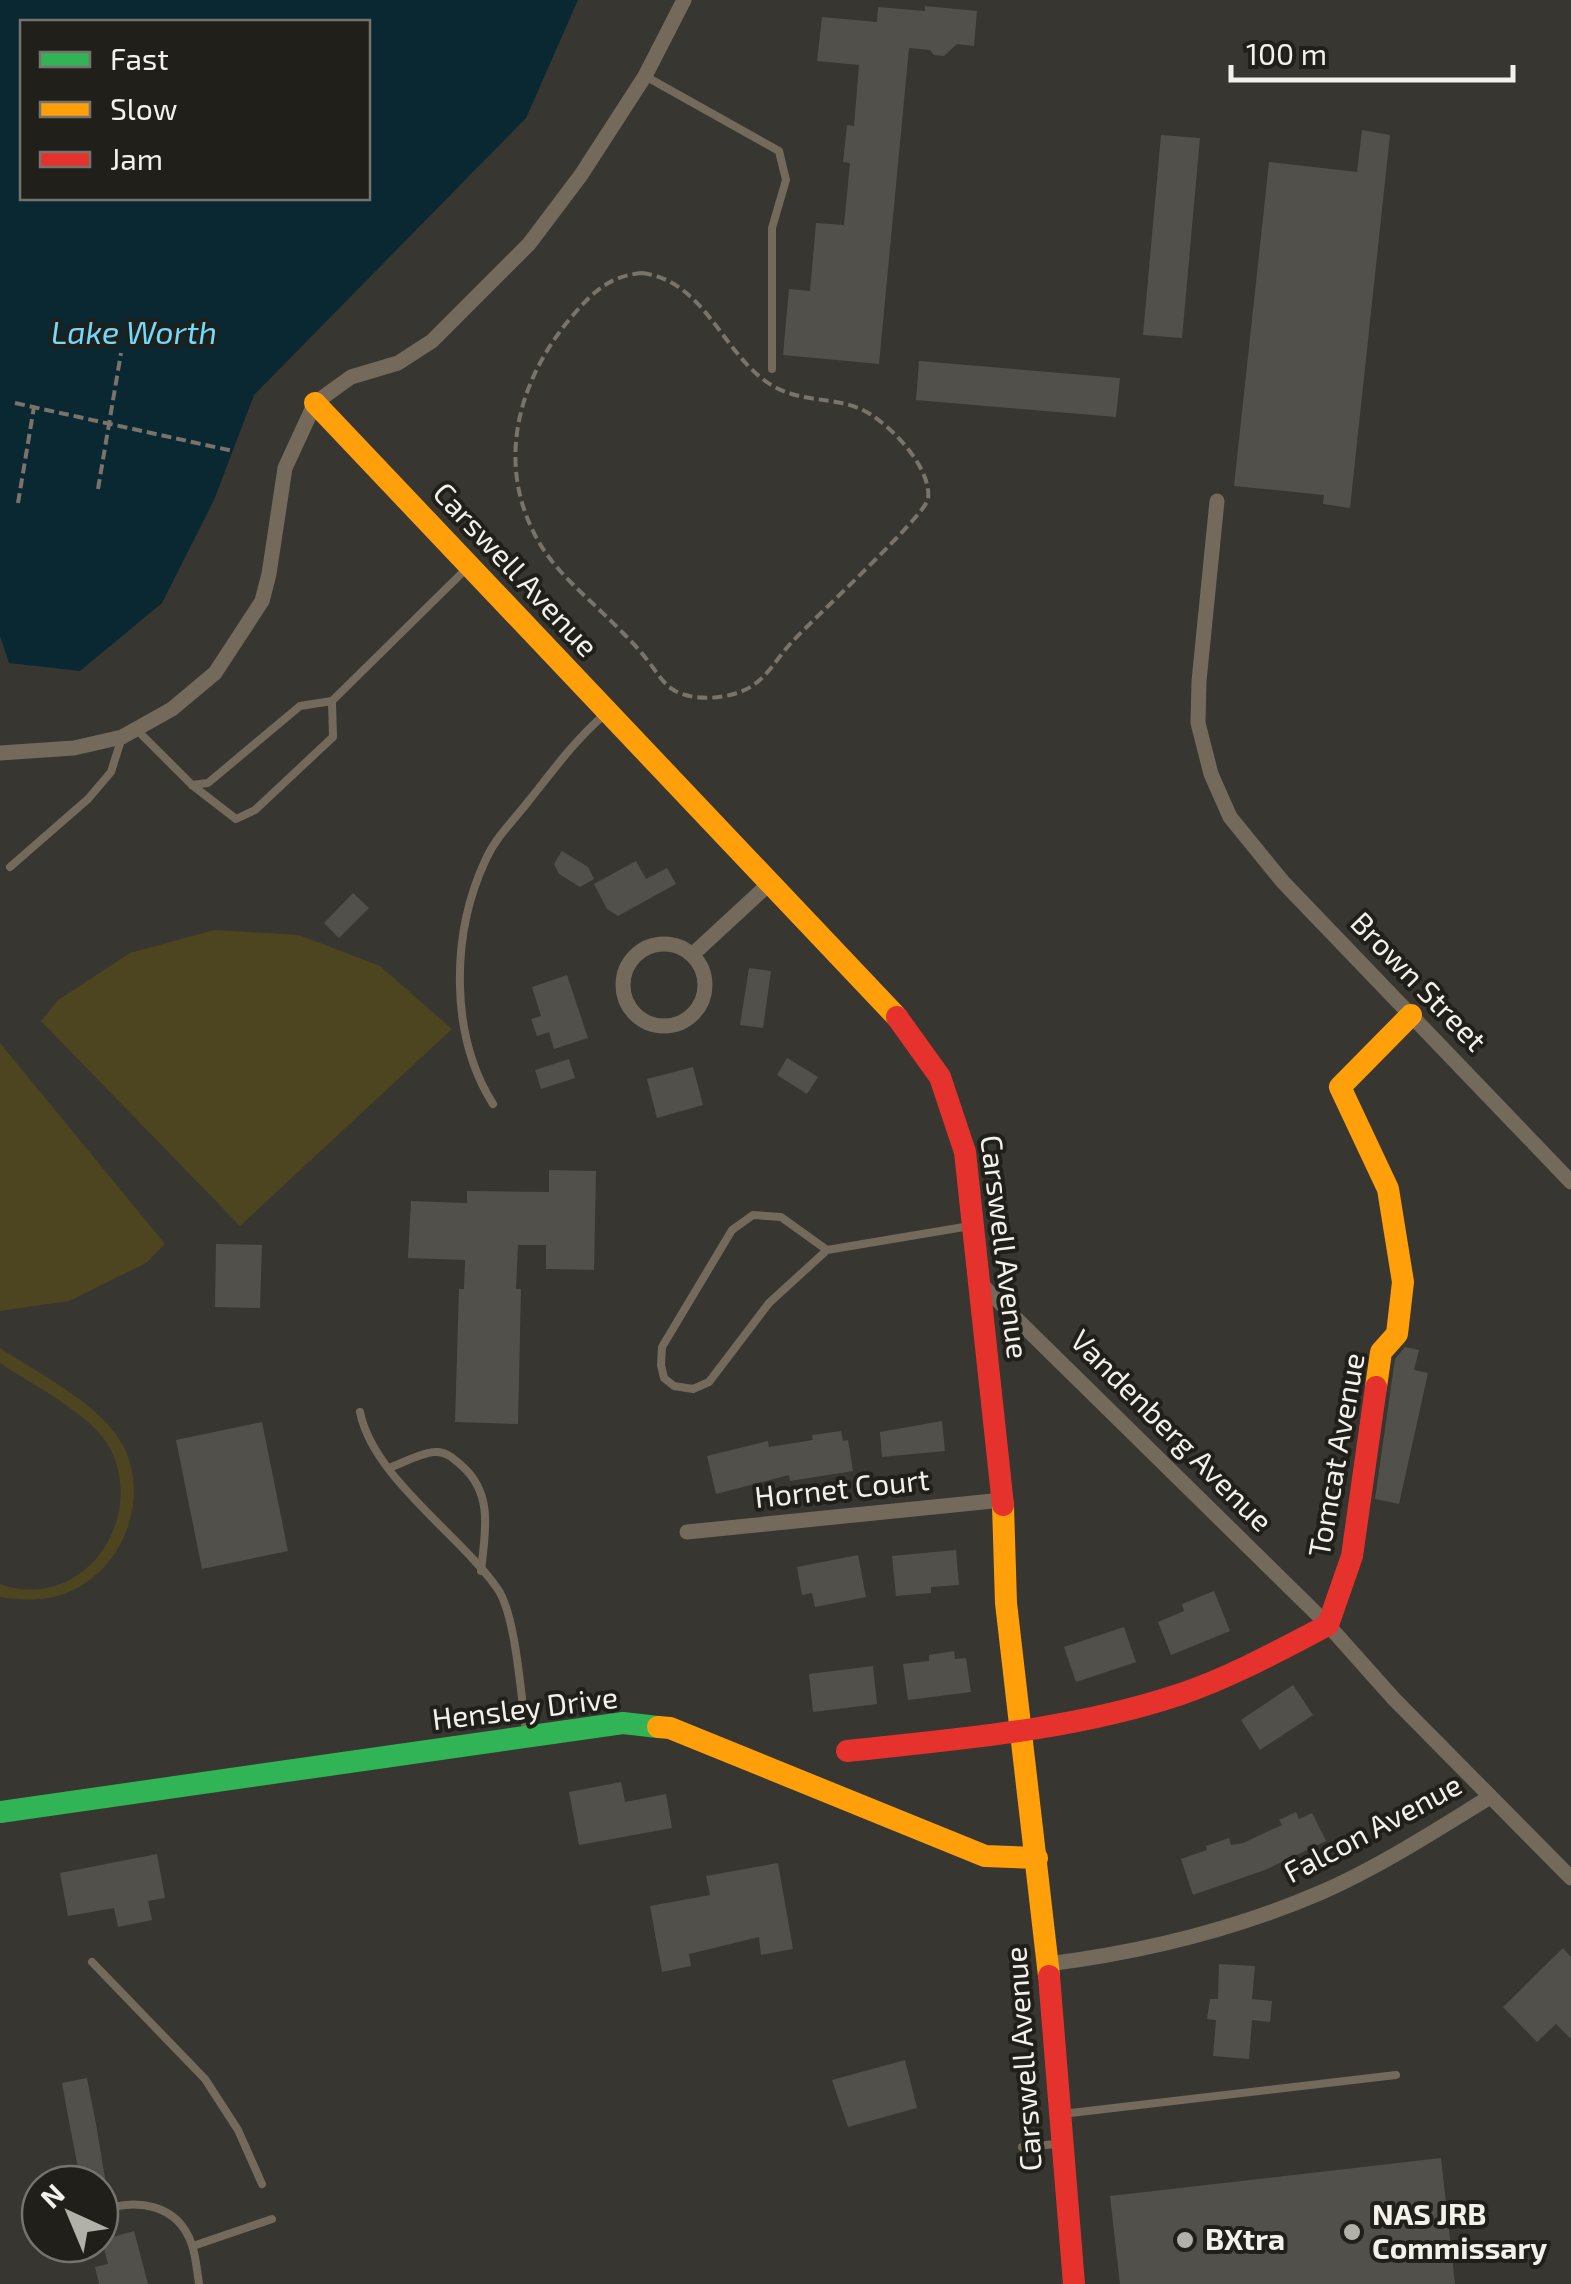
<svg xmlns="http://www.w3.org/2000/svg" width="1571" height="2284" viewBox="0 0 1571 2284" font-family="'Exo 2',sans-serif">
  <rect width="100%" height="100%" fill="#373630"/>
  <!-- green -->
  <g fill="#4d451f">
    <path d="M214,930L299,935L380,966L452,1029L240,1226L41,1021L58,1000L130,953Z"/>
    <path d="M0,1043L165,1244L146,1263L69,1301L0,1311Z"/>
    <path d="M0,1348C39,1374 105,1406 125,1449C149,1503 122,1569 69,1592C47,1602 23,1600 0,1597V1584C82,1613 147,1521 110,1448C92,1414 32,1385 0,1363Z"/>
  </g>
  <!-- water -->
  <path fill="#092832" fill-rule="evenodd" d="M0,0H578L526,118L254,395L214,500L162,603L80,671L9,663L0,636ZM22,22H368V198H22Z"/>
  <!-- building -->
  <g fill="#52504b">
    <path d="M925,6L977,11L974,46L957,44L944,56L934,55L930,50L909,48L879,364L783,355L789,289L810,291L816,223L844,225L850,163L843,162L847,125L854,126L859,65L817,61L822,17L877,22L878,7L925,11Z"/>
    <path d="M1362,130L1390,135L1350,508L1323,504L1324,495L1234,486L1269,162L1357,172Z"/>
    <path d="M1161,135L1200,138L1182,338L1143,335Z"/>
    <path d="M919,361L1120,378L1116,417L916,400Z"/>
    <path d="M562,851L588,867L594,879L580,887L559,874L554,864Z"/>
    <path d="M636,861L646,879L667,868L676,884L618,916L607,909L594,884Z"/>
    <path d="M353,893L369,908L339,938L324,923Z"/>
    <path d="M749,968L771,971L763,1028L740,1025Z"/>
    <path d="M567,975L588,1038L554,1049L549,1032L537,1036L531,1019L541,1016L532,987Z"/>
    <path d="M787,1058L818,1077L807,1094L777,1075Z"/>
    <path d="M569,1059L575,1078L541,1089L535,1070Z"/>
    <path d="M693,1067L703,1105L657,1118L647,1079Z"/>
    <path d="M549,1170L596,1171L594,1270L546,1269V1245H518L516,1289H521L518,1424L455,1422L459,1289H464L465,1260L408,1258L411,1201L467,1203V1191L549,1192Z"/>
    <path d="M216,1244L262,1245L260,1308L215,1307Z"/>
    <path d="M1405,1347L1419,1350L1414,1370L1428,1373L1399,1504L1375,1499L1395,1359Z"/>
    <path d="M942,1421L945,1451L882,1457L880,1432Z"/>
    <path d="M262,1422L288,1551L202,1569L176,1440Z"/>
    <path d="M841,1431L843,1441L848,1440L853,1471L790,1481L789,1475L716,1494L707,1456L768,1441L769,1447L813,1440L812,1435Z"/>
    <path d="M956,1550L959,1585L931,1587V1593L896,1596L892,1556Z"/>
    <path d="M858,1555L866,1597L815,1607L812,1593L802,1595L797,1567Z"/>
    <path d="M1214,1591L1230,1631L1171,1655L1158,1622L1184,1611L1182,1604Z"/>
    <path d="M1124,1627L1136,1662L1076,1682L1064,1647Z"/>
    <path d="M954,1651L955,1659L966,1658L971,1692L908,1700L903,1664L929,1661V1655Z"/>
    <path d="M873,1666L877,1704L813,1712L809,1674Z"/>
    <path d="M1293,1685L1313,1715L1260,1750L1241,1720Z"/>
    <path d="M621,1782L625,1802L666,1794L672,1828L579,1845L569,1792Z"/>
    <path d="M1296,1812L1299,1819L1312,1813L1326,1841L1265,1870L1193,1895L1181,1859L1207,1850L1206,1846L1229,1838L1231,1845L1243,1843L1282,1825L1279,1820Z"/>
    <path d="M157,1854L165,1898L148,1901L152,1920L118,1927L114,1908L68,1916L60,1873Z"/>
    <path d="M778,1863L793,1949L761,1955L759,1937L689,1954L691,1966L662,1972L650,1906L710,1895L706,1876Z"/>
    <path d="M1563,1948L1571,1957V2039L1556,2024L1537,2042L1503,2007Z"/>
    <path d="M1219,1964L1255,1966L1252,1999L1272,2001L1270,2022L1252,2020L1249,2059L1213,2056L1216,2020L1207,2019L1210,1999H1218Z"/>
    <path d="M905,2060L917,2108L848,2127L832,2080Z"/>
    <path d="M87,2078L96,2124L106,2184H81L67,2111L62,2083Z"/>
    <path d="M1441,2158L1455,2284H1120L1110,2196Z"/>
    <path d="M134,2231L148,2284H99L95,2267L108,2264L102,2240Z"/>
  </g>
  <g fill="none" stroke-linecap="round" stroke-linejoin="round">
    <!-- path -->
    <g stroke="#79736a" stroke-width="4" stroke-dasharray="10 5" stroke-linecap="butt">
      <path d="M642,273C703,281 720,347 764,380C800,407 836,393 870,414C894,429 932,469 928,499C925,516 813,619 793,641C779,655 769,675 752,686C732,699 693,703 672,689C662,682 656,671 648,661C639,649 628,638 617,627C587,596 552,571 533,531C496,456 521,375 574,314C594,291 610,276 642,273Z"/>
      <path d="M15,403L233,451"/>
      <path d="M98,489L121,353"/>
      <path d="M18,503L34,407"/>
    </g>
    <!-- lane -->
    <g stroke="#736a5b" stroke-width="8">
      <path d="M645,76L779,151L786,180L772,228V369"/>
      <path d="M136,729L192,785L236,819L255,810L333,737L332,701"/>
      <path d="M192,785L208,783L300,706L332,701L469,566"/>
      <path d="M10,867L88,799L111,772L122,737"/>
      <path d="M493,1104C449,1034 451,933 486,859C496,837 513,821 527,803C552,772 574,741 604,715"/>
      <path d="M827,1250L781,1217L753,1215L732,1230L662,1347L661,1365L664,1378L674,1386L693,1389L709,1382L769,1303L827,1250L970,1226"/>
      <path d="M360,1412C373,1477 459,1534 497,1588C516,1614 521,1697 526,1732"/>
      <path d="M389,1468C403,1463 420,1453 435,1452C446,1451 454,1459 462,1466C494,1494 485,1533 481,1571"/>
      <path d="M92,1962L205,2079L238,2130L262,2184"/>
      <path d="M1062,2114L1396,2075"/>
      <path d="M1022,2147L1057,2144"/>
      <path d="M100,2211C136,2198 178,2203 192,2245C196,2257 197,2271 199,2284"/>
      <path d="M193,2246L272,2219"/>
    </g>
    <!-- street -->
    <g stroke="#736a5b" stroke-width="15">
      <path d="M1217,501L1199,681L1198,723L1211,774L1230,817L1283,882L1571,1182"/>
      <path d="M0,753L74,748L122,737L172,709L215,673L262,601L269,574L285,468L315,403L351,377L398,363L432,341L529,244L581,175L645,76L684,0"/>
      <circle cx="664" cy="985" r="41"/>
      <path d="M692,955L770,883"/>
      <path d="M981,1284L1328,1625L1394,1699L1571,1878"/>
      <path d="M687,1532L1003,1500"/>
      <path d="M1048,1964C1143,1952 1234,1930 1322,1892C1381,1866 1436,1830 1490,1797"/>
    </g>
    <!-- fast -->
    <path stroke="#30b455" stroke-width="22" d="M0,1812L623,1723L658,1727"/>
    <!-- slow -->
    <g stroke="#ff9f0a" stroke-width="22">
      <path d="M315,403L897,1017"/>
      <path d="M1376,1387L1381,1352L1397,1334L1403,1282L1388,1189L1340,1087L1411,1015"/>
      <path d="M1003,1505L1006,1603L1049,1976"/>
      <path d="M658,1727L670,1728L985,1856L1037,1858"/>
    </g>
    <!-- jam -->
    <g stroke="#e5322d" stroke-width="22">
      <path d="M897,1017L940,1077L965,1152L1003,1505"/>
      <path d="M847,1751C959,1739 1074,1730 1181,1694C1233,1676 1280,1650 1328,1625L1352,1556L1376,1387"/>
      <path d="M1049,1976L1074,2284"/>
    </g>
  </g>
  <!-- markers -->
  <g fill="#b1b0a9" stroke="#201f1a" stroke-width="4">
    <circle cx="1352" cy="2232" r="10"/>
    <circle cx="1185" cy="2240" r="10"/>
  </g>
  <g text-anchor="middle" stroke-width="8" stroke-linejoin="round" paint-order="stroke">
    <!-- street labels -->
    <g font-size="30" fill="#f3f1ea" stroke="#201f1a">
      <text transform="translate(515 570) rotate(47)" y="10">Carswell Avenue</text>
      <text transform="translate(1418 982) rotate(46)" y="10">Brown Street</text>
      <text transform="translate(1004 1247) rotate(83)" y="10">Carswell Avenue</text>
      <text transform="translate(1171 1431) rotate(45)" y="10">Vandenberg Avenue</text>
      <text transform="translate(1337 1455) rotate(-80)" y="10">Tomcat Avenue</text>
      <text transform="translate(842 1489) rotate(-6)" y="10">Hornet Court</text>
      <text transform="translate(525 1709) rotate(-7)" y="10">Hensley Drive</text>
      <text transform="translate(1373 1829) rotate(-28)" y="10">Falcon Avenue</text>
      <text transform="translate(1024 2059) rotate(-94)" y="10">Carswell Avenue</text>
    </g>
    <!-- poi labels -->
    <g font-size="30" font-weight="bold" fill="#f3f1ea" stroke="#201f1a" text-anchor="start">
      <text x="1372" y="2225">NAS JRB<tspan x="1372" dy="34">Commissary</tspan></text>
      <text x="1205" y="2250">BXtra</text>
    </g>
    <!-- water labels -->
    <g font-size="32" font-style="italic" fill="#6edafd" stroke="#201f1a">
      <text x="134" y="344">Lake Worth</text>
    </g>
  </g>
  <!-- legend -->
  <rect x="20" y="20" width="350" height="180" fill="#201f1a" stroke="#74736d" stroke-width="2.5"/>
  <rect x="40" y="52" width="50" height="15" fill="#30b455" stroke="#74736d" stroke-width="2.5"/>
  <text x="110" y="70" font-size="30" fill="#f3f1ea">Fast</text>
  <rect x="40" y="102" width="50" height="15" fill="#ff9f0a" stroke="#74736d" stroke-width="2.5"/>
  <text x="110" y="120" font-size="30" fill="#f3f1ea">Slow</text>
  <rect x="40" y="152" width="50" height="15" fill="#e5322d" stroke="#74736d" stroke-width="2.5"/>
  <text x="110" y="170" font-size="30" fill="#f3f1ea">Jam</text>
  <!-- north arrow -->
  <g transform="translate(70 2214) rotate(316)"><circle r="48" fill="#201f1a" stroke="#74736d" stroke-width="2.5"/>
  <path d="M0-8L18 38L0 25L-18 38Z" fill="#b1b0a9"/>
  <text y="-15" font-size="28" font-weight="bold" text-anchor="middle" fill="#f3f1ea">N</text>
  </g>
  <!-- scale -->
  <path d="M1231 65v15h282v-15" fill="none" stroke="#f3f1ea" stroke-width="5"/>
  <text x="1246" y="65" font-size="30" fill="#f3f1ea" stroke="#201f1a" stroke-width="8" paint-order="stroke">100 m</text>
</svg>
